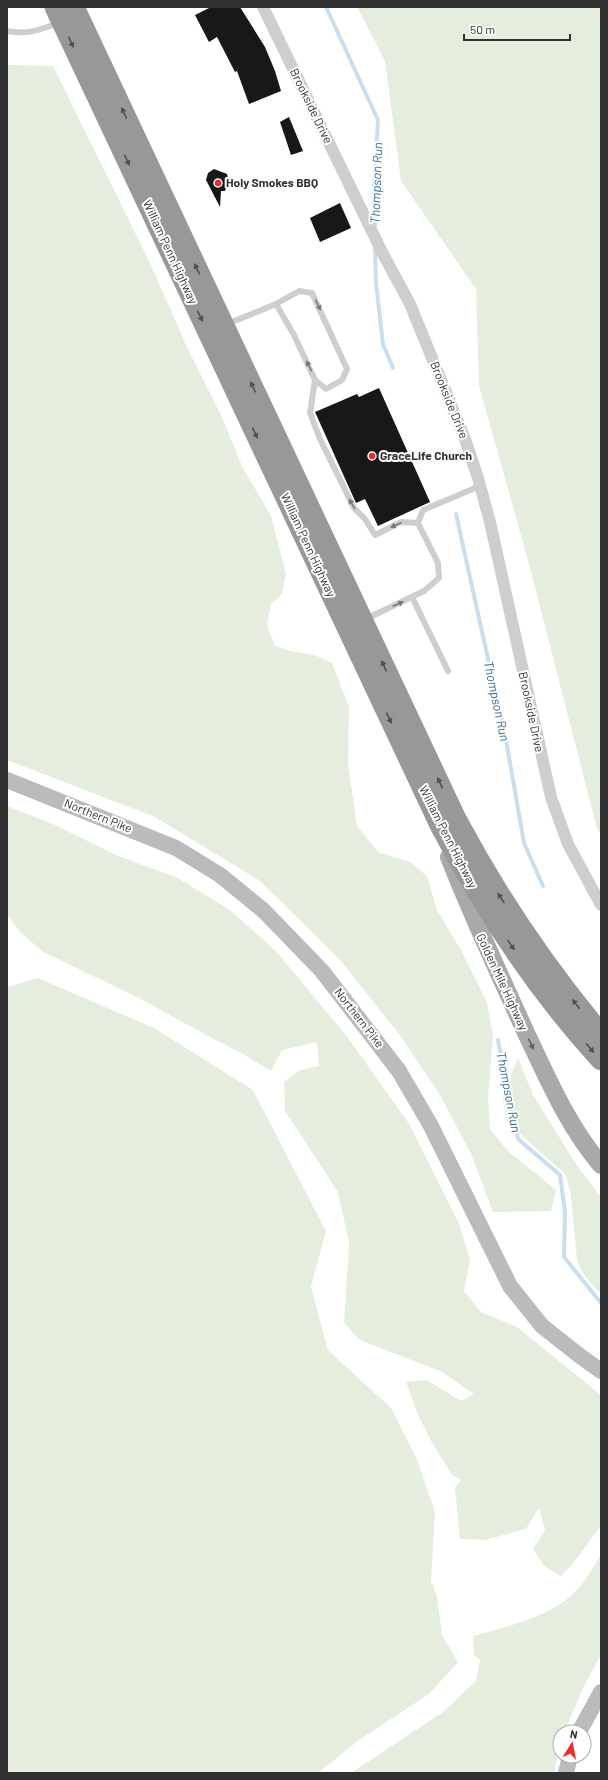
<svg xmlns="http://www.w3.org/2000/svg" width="608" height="1780" viewBox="0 0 608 1780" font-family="Barlow,sans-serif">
  <rect width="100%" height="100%" fill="#fff"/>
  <!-- green -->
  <g fill="#e5eede">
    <path d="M357,7H601V834L597,829L529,564L479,386L476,289L401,181L385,61Z"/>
    <path d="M7,65L53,66L151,265L187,347L222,417L242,466L271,516L286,574L282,594L271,604L267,625L275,646L291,651L315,655L332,663L349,707L348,764L357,826L378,852L410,862L427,876L437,910L461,950L487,1002L493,1037L488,1097L490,1129L508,1151L556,1190L551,1211L493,1212L471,1154L440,1095L399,1034L340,960L260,881L155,817L7,760Z"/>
    <path d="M7,806L53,824L118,856L176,877L230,910L277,952L348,1038L410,1125L460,1226L470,1261L464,1291L481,1312L517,1327L601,1395V1525L578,1557L561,1576L544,1566L533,1549L545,1530L539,1508L526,1529L485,1540L460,1539L455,1488L461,1480L452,1475L431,1441L418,1415L406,1382L427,1380L461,1401L474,1394L442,1372L360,1340L344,1323L349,1243L338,1192L285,1111L284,1082L300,1070L319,1066L317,1042L282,1050L271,1071L243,1054L206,1035L137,997L43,952L20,932L7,914Z"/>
    <path d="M38,978L154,1028L253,1090L326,1231L311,1287L328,1350L391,1408L416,1457L435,1512L431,1581L437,1596L442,1635L458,1662L429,1694L359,1740L318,1773H7V987Z"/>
    <path d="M518,1058L533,1095L578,1167L601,1197V1293C591,1285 581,1273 577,1260L571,1196L566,1175L507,1122L502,1096Z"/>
    <path d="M601,1554V1655L586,1682L564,1732H560V1742L554,1773H351L443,1712L476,1681L480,1660L474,1656L473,1636C508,1626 544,1619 572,1595C584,1584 593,1568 601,1554Z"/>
  </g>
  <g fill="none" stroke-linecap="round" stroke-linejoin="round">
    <!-- stream -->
    <g stroke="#c9deef" stroke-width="4">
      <path d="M326,7L378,120L374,190L375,227"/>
      <path d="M375,248L376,283L383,344L393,368"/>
      <path d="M456,514L506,740L524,843L543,886"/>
      <path d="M498,1040L518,1139L560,1175L565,1212L564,1257L601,1303"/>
    </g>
  </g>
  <!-- building -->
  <g fill="#181818">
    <path d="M211,7H240L265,47L275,71L281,91L249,104L237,71L235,72L217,37L209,42L195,15Z"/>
    <path d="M289,117L303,151L291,155L280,122Z"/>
    <path d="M214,169L227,174L229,182L225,191H221L220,207L206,180L208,173Z"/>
    <path d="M340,203L351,228L320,242L310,218Z"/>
    <path d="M379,388L430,502L378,526L365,499L356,503L315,412L357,394L359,397Z"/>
  </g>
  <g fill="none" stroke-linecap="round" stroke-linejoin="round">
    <!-- lane -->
    <g stroke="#cecece" stroke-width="6">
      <path d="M7,31C27,35 40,30 58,23"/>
      <path d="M227,324L276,304L299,291L312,293L347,369L342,380L326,389L315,380L294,335L276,304"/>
      <path d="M315,380L310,413L320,439L354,508L365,519L375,535L401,522L418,523"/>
      <path d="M418,523L423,510L480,486"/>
      <path d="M412,597L448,671"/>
      <path d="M366,619L424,591L439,578L438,563L418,523"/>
    </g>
    <!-- street -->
    <path stroke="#cecece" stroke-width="12" d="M263,7L383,254L410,304L465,439L478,478L490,522L551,797L568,844L601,905"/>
    <!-- secondary -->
    <g stroke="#bbb" stroke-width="16">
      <path d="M7,780L176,848L220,875L264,911L322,971L399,1071L431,1126L510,1286L542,1326L580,1356L601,1371"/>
      <path d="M579,1732L601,1692"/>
      <path d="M566,1773L570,1756"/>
    </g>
    <!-- primary -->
    <path stroke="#a9a9a9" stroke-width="18" d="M449,857C473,918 500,976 527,1035C549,1081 568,1126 601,1165"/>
    <!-- highway -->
    <g stroke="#989898" stroke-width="21">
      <path d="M55,7L441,827C485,911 537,990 601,1060"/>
      <path d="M74,7L456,819C497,896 545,967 601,1034"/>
    </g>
  </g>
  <!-- one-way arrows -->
  <defs><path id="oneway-solid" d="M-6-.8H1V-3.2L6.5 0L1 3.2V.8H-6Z"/></defs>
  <g fill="#505050">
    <use href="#oneway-solid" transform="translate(71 42) rotate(65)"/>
    <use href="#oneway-solid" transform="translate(124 113) rotate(-115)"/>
    <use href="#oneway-solid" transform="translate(127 160) rotate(65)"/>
    <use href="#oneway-solid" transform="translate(197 269) rotate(-115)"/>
    <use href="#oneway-solid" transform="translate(200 316) rotate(65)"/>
    <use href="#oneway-solid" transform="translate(253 387) rotate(-115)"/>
    <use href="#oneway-solid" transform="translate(255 433) rotate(65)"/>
    <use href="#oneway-solid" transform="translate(384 666) rotate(-115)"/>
    <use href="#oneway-solid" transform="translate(389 718) rotate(65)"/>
    <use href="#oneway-solid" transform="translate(440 783) rotate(-115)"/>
    <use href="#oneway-solid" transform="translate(501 898) rotate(-123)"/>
    <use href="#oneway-solid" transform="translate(511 945) rotate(56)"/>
    <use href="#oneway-solid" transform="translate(576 1004) rotate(-128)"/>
    <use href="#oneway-solid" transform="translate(590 1048) rotate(49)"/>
  </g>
  <g fill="#787878">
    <use href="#oneway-solid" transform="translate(318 305) rotate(64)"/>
    <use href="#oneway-solid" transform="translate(309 366) rotate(-116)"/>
    <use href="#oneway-solid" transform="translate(352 504) rotate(-120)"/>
    <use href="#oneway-solid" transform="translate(396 525) rotate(156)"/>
    <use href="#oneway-solid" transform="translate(398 604) rotate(-25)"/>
  </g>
  <use fill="#616161" href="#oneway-solid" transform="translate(531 1044) rotate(65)"/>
  <!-- markers -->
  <g fill="#f22829" stroke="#fff" stroke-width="1.5">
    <circle cx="218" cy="183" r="4"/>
    <circle cx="372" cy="456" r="4"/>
  </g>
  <g text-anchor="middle" stroke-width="4" stroke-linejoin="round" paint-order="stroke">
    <!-- street labels -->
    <g font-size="12" fill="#313131" stroke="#fff">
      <text transform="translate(311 106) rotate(64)" y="4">Brookside Drive</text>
      <text transform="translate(170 252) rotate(65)" y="4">William Penn Highway</text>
      <text transform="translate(449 400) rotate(68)" y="4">Brookside Drive</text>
      <text transform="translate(308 545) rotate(65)" y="4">William Penn Highway</text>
      <text transform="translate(531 712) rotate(78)" y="4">Brookside Drive</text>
      <text transform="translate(98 816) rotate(22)" y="4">Northern Pike</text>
      <text transform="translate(448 837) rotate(63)" y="4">William Penn Highway</text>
      <text transform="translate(502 982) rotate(65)" y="4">Golden Mile Highway</text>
      <text transform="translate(359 1018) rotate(52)" y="4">Northern Pike</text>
    </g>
    <!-- poi labels -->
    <g font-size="12" font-weight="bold" fill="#313131" stroke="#fff" text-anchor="start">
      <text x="226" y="187">Holy Smokes BBQ</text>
      <text x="380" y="460">GraceLife Church</text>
    </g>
    <!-- water labels -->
    <g font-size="13" font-style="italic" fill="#376d9a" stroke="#fff">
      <text transform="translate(376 183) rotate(-88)" y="5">Thompson Run</text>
      <text transform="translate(497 701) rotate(78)" y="5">Thompson Run</text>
      <text transform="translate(509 1092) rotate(79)" y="5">Thompson Run</text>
    </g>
  </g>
  <!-- border -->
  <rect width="608" height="1780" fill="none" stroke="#313131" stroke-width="16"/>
  <!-- north arrow -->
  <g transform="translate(572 1744) rotate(11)"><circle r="19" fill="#ffffff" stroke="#adadad"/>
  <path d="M0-3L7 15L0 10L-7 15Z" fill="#f22829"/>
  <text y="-6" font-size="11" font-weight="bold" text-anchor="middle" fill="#313131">N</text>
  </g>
  <!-- scale -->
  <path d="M464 34v6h106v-6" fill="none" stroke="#313131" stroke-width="2"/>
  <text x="470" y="34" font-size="12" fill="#313131" stroke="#ffffff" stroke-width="3" paint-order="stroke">50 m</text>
</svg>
